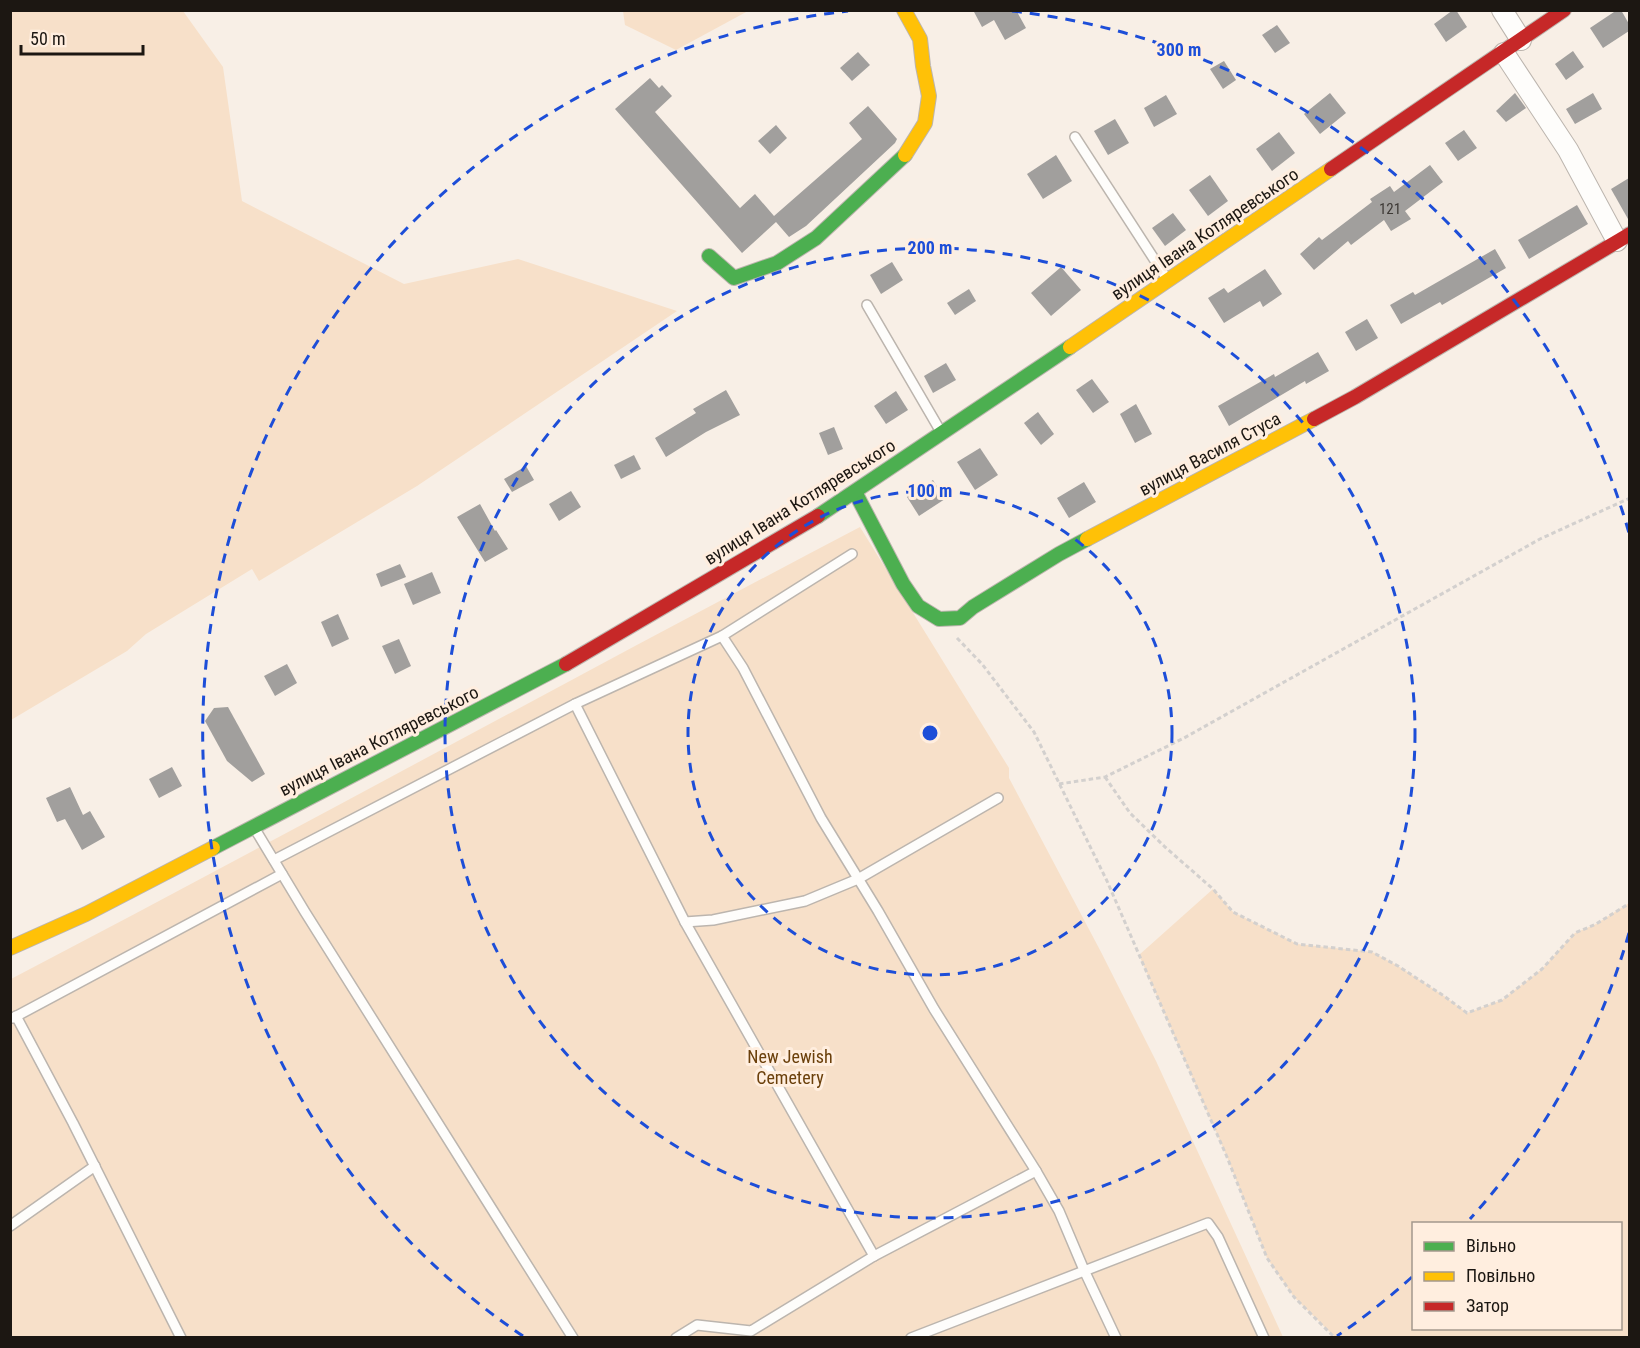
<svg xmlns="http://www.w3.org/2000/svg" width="1640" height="1348" viewBox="0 0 1640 1348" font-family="'Roboto Condensed',sans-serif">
  <rect width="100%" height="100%" fill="#f8efe6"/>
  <!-- green -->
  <g fill="#f7e0c9" fill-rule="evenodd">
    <path d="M10,11H183L223,67L242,201L404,284L518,259L677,311L417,486L259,581L252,569L146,634L127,651L11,720Z"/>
    <path d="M623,11V10L748,11L676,50L625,25Z"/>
    <path d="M860,527L1009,768V778L1101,952L1156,1061L1283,1337L11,1338V979C295,830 576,676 860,527Z"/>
    <path d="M1213,889L1233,912L1297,944L1372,952L1398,966L1444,996L1467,1013L1502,1000L1542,969L1575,933L1596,924L1629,903V1337H1335L1294,1297L1267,1258L1227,1157L1139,955ZM1414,1224H1620V1328H1414Z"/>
  </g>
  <!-- building -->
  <g fill="#a19f9d">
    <path d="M973,10H1016L1026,28L1005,40L994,20L982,27Z"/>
    <path d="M1453,10H1456L1467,27L1446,42L1434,24Z"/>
    <path d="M1617,10H1621L1629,24V31L1603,48L1590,28Z"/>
    <path d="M1277,25L1290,43L1275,53L1262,35Z"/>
    <path d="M1573,51L1584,67L1566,80L1555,64Z"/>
    <path d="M858,52L870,65L852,81L840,68Z"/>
    <path d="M1224,61L1236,80L1223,89L1210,69Z"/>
    <path d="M650,78L659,88L662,85L672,96L655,112L740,208L755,194L774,216L862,139L849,123L868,106L897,139L895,143L806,226L789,237L776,222L742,253L615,109Z"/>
    <path d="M1330,93L1346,113L1320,134L1304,114Z"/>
    <path d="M1515,93L1526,108L1506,122L1496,111Z"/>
    <path d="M1593,93L1602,109L1575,124L1566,109Z"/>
    <path d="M1166,95L1177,114L1154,127L1144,108Z"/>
    <path d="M1115,119L1129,143L1108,155L1094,131Z"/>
    <path d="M776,125L787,138L770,154L758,141Z"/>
    <path d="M1464,130L1477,148L1458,161L1445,143Z"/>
    <path d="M1279,132L1295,153L1272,171L1256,149Z"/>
    <path d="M1056,155L1072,181L1043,199L1027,174Z"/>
    <path d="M1430,165L1443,182L1405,211L1411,219L1391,231L1384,220L1351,245L1348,241L1314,270L1300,254L1319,237L1322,240L1372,202L1370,199L1390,186L1394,192Z"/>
    <path d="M1210,175L1228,201L1208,216L1189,190Z"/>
    <path d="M1629,178V218L1628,219L1611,189Z"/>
    <path d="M1577,205L1588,224L1529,259L1518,240Z"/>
    <path d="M1173,213L1186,230L1165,246L1152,228Z"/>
    <path d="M1495,249L1506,268L1442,305L1440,302L1401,324L1390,305L1413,292L1415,295Z"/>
    <path d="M892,262L903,280L881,294L870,275Z"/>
    <path d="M1061,267L1081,290L1051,316L1031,293Z"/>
    <path d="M1265,269L1282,294L1263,307L1260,301L1224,323L1208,298L1224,288L1228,293Z"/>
    <path d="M969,289L976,301L955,315L947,303Z"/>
    <path d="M1367,319L1378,338L1356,351L1345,332Z"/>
    <path d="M1318,352L1329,371L1306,384L1305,381L1229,426L1218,406L1274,374L1275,377Z"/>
    <path d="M946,363L956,380L933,393L924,376Z"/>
    <path d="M1092,379L1109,402L1093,413L1076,390Z"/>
    <path d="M726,390L740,415L706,432L666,457L655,438L696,413L693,409Z"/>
    <path d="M896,391L908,410L886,424L874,406Z"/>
    <path d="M1136,404L1152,434L1135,443L1120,414Z"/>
    <path d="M1038,412L1054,434L1041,445L1024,423Z"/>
    <path d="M834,427L843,449L828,455L819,433Z"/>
    <path d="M980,448L998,475L975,490L957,462Z"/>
    <path d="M634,455L641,469L621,479L614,465Z"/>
    <path d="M526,466L534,480L512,492L504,479Z"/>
    <path d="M933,480L945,499L919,516L907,497Z"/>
    <path d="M1084,482L1096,502L1069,518L1057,498Z"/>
    <path d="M571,491L581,507L559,521L549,504Z"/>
    <path d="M480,504L495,531L496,530L508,549L485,562L457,517Z"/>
    <path d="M400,564L406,577L381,587L376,574Z"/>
    <path d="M432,572L441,593L413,605L404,584Z"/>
    <path d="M338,614L349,639L332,647L321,622Z"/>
    <path d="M399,639L411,666L395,674L382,646Z"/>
    <path d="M287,664L297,683L275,696L264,676Z"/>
    <path d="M228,707L265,774L252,782L227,761L205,721L214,708Z"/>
    <path d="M172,767L182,786L159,798L149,779Z"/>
    <path d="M70,787L83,815L90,811L105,837L82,850L65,819L57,822L46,798Z"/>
  </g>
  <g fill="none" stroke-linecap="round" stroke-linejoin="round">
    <!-- lane casing -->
    <g stroke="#bcb5ae" stroke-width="12">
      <g id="lane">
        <path d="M1075,137L1167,279"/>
        <path d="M867,305L941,432"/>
        <path d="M722,636L743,668L821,818L878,911L934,1009L1036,1171L1059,1211L1084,1270L1116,1338"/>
        <path d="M575,704L685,922L874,1256"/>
        <path d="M255,829L305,912L573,1338"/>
        <path d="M274,860L575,704L722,636L852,554"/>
        <path d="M685,922L713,920L805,901L858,879L998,798"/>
        <path d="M16,1016L73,1123L181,1338"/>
        <path d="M13,1018L282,874"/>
        <path d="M10,1226L95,1166"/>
        <path d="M676,1338L697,1325L751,1331L874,1256L1036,1171"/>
        <path d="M911,1338L1208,1223L1218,1237L1264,1338"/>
      </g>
    </g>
    <!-- street casing -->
    <g stroke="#bcb5ae" stroke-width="22">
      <g id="street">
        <path d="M1502,10L1521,40"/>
        <path d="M1504,53L1568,150L1617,241"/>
      </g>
    </g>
    <!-- fast casing -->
    <g stroke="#bcb5ae" stroke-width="16">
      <g id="fast">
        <path d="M709,256L734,278L777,263L816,238L905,155"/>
        <path d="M855,492L903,584L918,606L939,619L960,618L973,607L1059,554L1087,539"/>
        <path d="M818,516L1070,347"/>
        <path d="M213,848L566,664"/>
      </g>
    </g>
    <!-- slow casing -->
    <g stroke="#bcb5ae" stroke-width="16">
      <g id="slow">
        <path d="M904,10L920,39L923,66L929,96L925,123L905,155"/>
        <path d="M1070,347L1331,169"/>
        <path d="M1087,539L1314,419"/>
        <path d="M10,948L86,914L213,848"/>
      </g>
    </g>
    <!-- jam casing -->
    <g stroke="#bcb5ae" stroke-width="16">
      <g id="jam">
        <path d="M1331,169L1564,10"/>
        <path d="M1314,419L1355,397L1630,234"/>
        <path d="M566,664L818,516"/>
      </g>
    </g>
    <!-- path -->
    <g stroke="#d3d0ce" stroke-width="3" stroke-dasharray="4.5 3" stroke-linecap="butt">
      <path d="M957,638L982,664L1034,732L1107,881L1227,1157L1267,1258L1294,1297L1335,1338"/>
      <path d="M1105,777L1130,813L1165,847L1213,889L1233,912L1297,944L1372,952L1398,966L1444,996L1467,1013L1502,1000L1542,969L1575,933L1596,924L1630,903"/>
      <path d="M1059,784L1105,777L1184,738L1540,539L1630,498"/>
    </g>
    <!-- lane -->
    <use href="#lane" stroke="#fefdfb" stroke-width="9"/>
    <!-- street -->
    <use href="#street" stroke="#fefdfb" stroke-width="20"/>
    <!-- fast -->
    <use href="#fast" stroke="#4caf50" stroke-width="14"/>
    <!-- slow -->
    <use href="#slow" stroke="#ffc107" stroke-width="14"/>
    <!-- jam -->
    <use href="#jam" stroke="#c62828" stroke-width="14"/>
  </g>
  <!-- distance rings -->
  <g fill="none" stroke="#1d4ed8" stroke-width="3" stroke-dasharray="10 8">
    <circle cx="930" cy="733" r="242"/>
    <circle cx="930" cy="733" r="485"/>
    <path d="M1629 933A727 727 0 0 1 1470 1219M1412 1277A727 727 0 0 1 1337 1336M523 1336A727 727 0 0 1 848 11M1012 11A727 727 0 0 1 1629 533"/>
  </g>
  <g text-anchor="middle" stroke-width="6" stroke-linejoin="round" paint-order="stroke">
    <!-- number labels -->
    <g font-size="15" fill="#3d3935">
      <text x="1390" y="214">121</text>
    </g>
    <!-- street labels -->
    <g font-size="18" fill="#1c1712" stroke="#ffeedf">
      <text transform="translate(1205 234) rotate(-34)" y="6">вулиця Івана Котляревського</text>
      <text transform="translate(1210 454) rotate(-28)" y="6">вулиця Василя Стуса</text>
      <text transform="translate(800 502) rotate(-32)" y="6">вулиця Івана Котляревського</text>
      <text transform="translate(379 741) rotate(-27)" y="6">вулиця Івана Котляревського</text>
    </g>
    <!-- park labels -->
    <g font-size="18" fill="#6b400b" stroke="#ffeedf">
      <text x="790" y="1063">New Jewish<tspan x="790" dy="21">Cemetery</tspan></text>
    </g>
  </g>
  <circle cx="930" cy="733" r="9" fill="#1d4ed8" stroke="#ffeedf" stroke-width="3"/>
  <g font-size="18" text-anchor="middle" font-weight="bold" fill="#1d4ed8" stroke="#ffeedf" stroke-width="6" stroke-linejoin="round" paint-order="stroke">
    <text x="1179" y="56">300 m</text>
    <text x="930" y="254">200 m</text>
    <text x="930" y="497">100 m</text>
  </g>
  <!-- border -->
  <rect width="1640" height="1348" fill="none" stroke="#1c1712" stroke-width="24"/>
  <!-- legend -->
  <rect x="1412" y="1222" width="210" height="108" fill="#ffeedf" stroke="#a4988d" stroke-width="1.5"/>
  <rect x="1424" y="1242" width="30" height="9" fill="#4caf50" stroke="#a4988d" stroke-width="1.5"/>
  <text x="1466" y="1252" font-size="18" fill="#1c1712">Вільно</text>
  <rect x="1424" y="1272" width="30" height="9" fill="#ffc107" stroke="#a4988d" stroke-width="1.5"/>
  <text x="1466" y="1282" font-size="18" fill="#1c1712">Повільно</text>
  <rect x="1424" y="1302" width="30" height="9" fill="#c62828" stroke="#a4988d" stroke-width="1.5"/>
  <text x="1466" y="1312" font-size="18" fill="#1c1712">Затор</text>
  <!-- scale -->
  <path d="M21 45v9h122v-9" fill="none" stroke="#1c1712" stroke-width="3"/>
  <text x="30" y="45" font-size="18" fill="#1c1712" stroke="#ffeedf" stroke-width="4.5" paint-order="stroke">50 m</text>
</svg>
